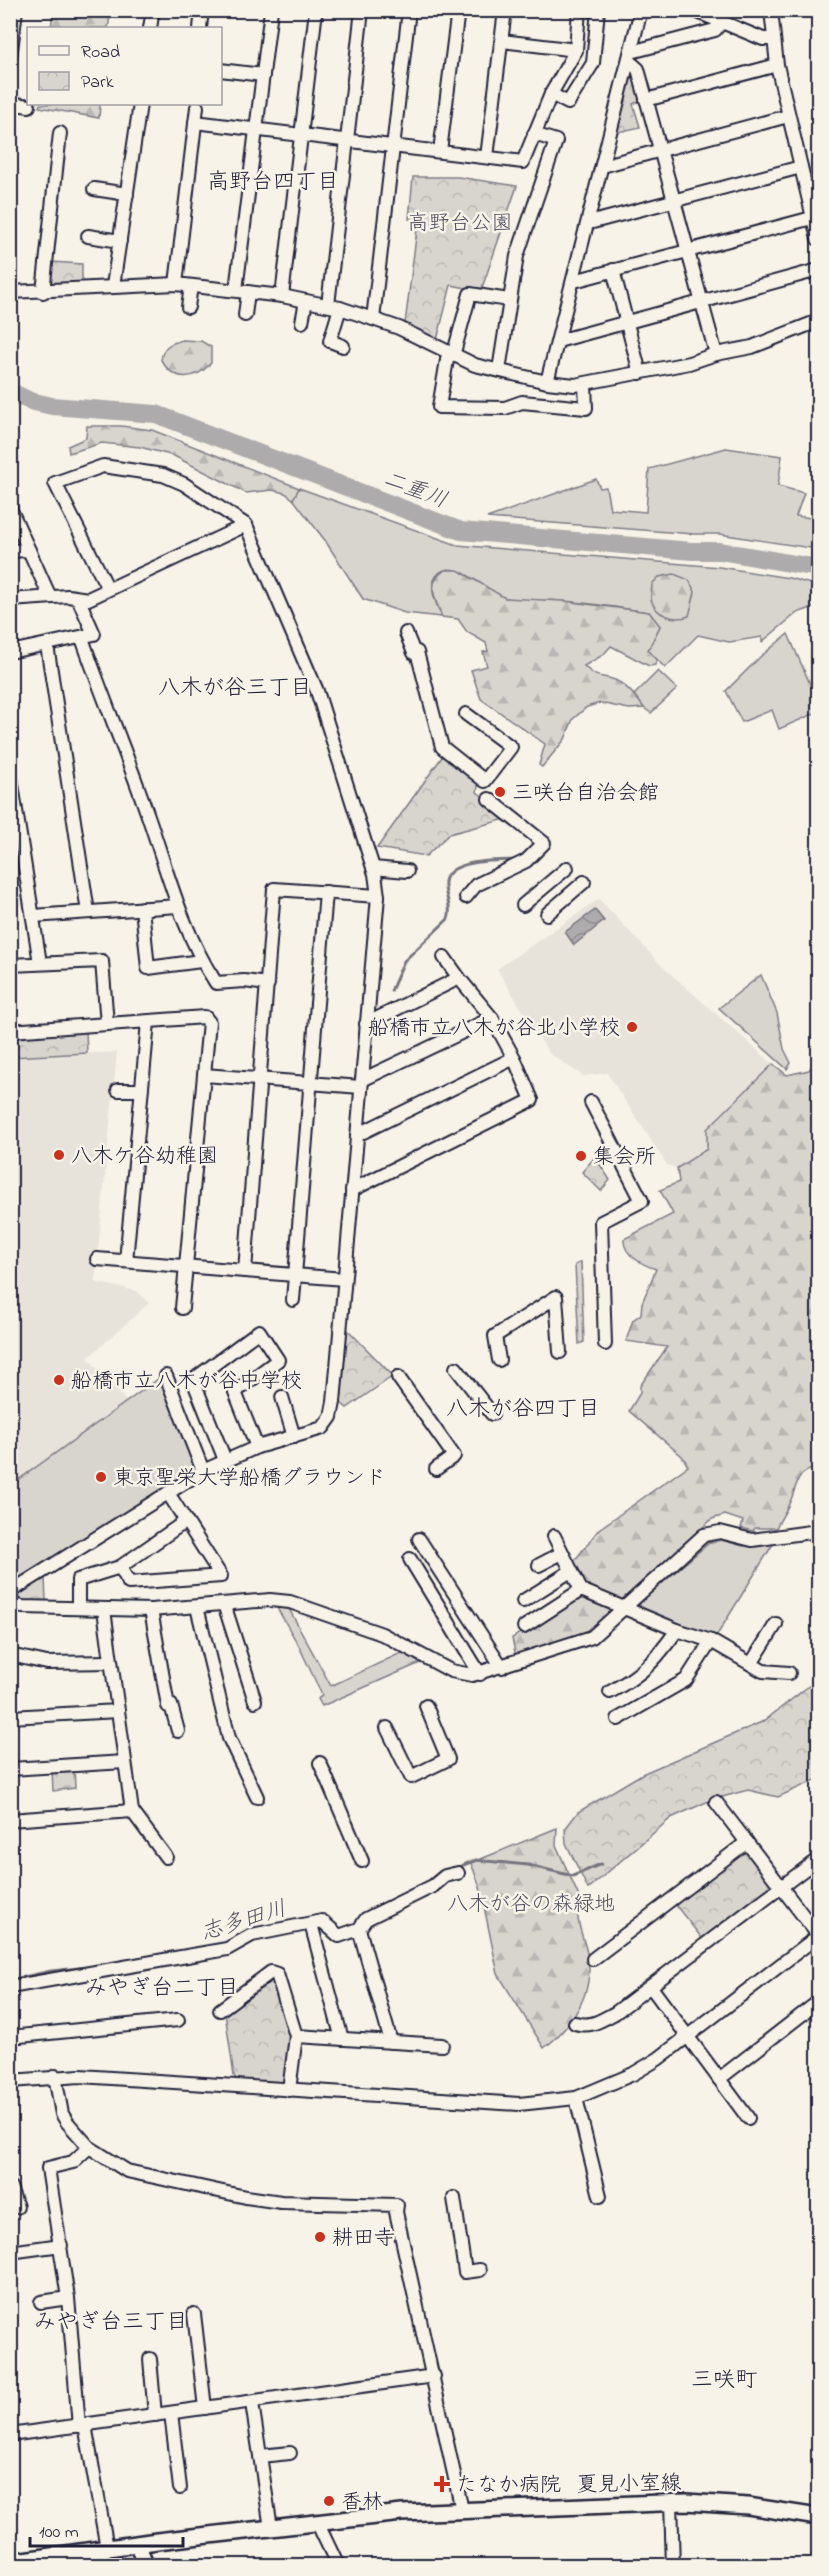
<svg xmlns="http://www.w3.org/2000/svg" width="829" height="2576" viewBox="0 0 829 2576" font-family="'Indie Flower','Klee One',sans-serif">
  <defs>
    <pattern id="forest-firs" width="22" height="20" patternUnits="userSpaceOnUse" patternTransform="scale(1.5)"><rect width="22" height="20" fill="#d8d5cf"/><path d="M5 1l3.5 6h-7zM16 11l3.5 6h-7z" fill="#b9b7b3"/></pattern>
    <pattern id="park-crowns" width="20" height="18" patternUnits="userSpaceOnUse" patternTransform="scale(1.5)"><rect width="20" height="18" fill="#d8d5cf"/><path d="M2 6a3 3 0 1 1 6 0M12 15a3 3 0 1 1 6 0" fill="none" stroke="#b9b7b3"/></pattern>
    <pattern id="water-waves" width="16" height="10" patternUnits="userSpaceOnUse" patternTransform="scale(1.5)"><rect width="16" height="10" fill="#aeabad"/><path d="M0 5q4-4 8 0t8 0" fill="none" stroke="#8d8b8e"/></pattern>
  </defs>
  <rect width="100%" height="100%" fill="#f7f3e8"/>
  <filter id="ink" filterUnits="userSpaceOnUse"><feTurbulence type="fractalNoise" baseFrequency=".0167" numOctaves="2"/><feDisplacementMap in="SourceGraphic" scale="12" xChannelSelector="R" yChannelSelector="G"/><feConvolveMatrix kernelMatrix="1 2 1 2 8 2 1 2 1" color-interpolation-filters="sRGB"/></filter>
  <g filter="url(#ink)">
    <!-- built -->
    <g fill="#e7e3db">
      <path d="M599,899L665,969L773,1064L707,1129V1149L677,1168L667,1165L607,1073L583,1076L549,1053L497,969Z"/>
      <path d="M117,1052L95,1282L137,1291L149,1303L88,1358L128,1403L11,1494V1057Z"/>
    </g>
    <!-- grass -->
    <g fill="#d8d5cf" stroke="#7d7c85" stroke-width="1.5">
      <path d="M726,448L782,456L778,486L804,493L796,516L818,519L817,549L720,534H694L487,518L596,479L600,488L606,487L610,509L646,512L649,469Z"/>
      <path d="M299,488L457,545L719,567L789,578L818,586V606L797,613L762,642V637L729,642L698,635L665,668L648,650L660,626L649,612C620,608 591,603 562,601C544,599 525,602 507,598C489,595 456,556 438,574C426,586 437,605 442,617L405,613L363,599L324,539L293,499Z"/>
      <path d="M788,634L818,702V712L779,729L772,710L742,722L726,691L760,657Z"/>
      <path d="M658,671L677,689L651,713L644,708L634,695Z"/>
      <path d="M761,975L777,1013L784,1049L791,1063L787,1069L719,1008Z"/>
      <path d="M161,1377L195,1461L193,1469L98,1531L11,1583L10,1486Z"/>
      <path d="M721,1540L743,1546L773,1544L714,1640L643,1611L639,1603L709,1543Z"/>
      <path d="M276,1606L289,1609L331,1686L403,1652L420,1663L322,1706L318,1699L322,1695L299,1646Z"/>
    </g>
    <!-- forest -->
    <g fill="url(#forest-firs)" stroke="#7d7c85" stroke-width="1.5">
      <path d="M53,11V10L111,11L108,28H51Z"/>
      <path d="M40,104H100L99,118L39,107Z"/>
      <path d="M182,340L201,341L211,347V363C195,381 174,382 161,360C163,346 169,344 182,340Z"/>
      <path d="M87,426H121L152,430L299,488L293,499L285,493L272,490L246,493L174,456L140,447L102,443L69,453L68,446L86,438Z"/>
      <path d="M446,570H458L505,598L563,601L649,612L660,626L648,650L657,660L655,665L649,666L611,646L603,655L584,666C600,681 599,674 615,680C627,685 637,698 644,708L629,709L600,703L587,707L573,719L565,739L542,767L539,765L545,744L481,699L471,670L487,666L483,652L488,651L486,643L467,632L458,619L442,617C435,600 425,580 446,570Z"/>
      <path d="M674,574L689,580L695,592L689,616C675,621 655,616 651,599C650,595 652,589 652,584L659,577Z"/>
      <path d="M818,1058V1467C798,1472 798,1480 792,1497C788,1508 781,1518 776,1528H755L753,1531L741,1528L743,1521L725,1515L712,1519L592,1629L582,1635L516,1657L512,1638L579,1596L572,1564L599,1529L688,1466L682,1456L629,1411L640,1393V1386L667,1347L626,1341L633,1320L641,1314L642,1303L656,1269C643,1265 623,1255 624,1239L673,1214L660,1190L679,1182L677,1168L707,1149V1129L773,1064L787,1075L809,1070Z"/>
      <path d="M581,1262L584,1342L579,1344L575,1265Z"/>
      <path d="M557,1828L556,1845L580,1899C573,1917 583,1935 587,1953C596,1990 573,2026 544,2048L498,1974L480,1887L471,1863Z"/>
    </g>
    <!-- park -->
    <g fill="url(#park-crowns)" stroke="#7d7c85" stroke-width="1.5">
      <path d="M634,72L642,100L633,104L640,127L614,133L630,73Z"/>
      <path d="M413,177H458L517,186L481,291L451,285L436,344L407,329L405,324L418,221L409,219Z"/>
      <path d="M51,262L82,264V284L52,287L49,284Z"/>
      <path d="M445,756L479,780L477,792L510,818L449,834L426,856L377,848L442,757Z"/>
      <path d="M86,1031L87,1053L11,1057L10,1038Z"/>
      <path d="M595,1157L610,1180L601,1191L582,1172Z"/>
      <path d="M347,1329L393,1376L347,1408L341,1403Z"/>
      <path d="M45,1578L46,1601H20L19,1593Z"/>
      <path d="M810,1685L818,1695V1779L778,1797L748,1790L711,1800L671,1818L588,1889L566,1843L565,1829L578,1812L642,1774L764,1721Z"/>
      <path d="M74,1768L75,1788L53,1791L52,1769Z"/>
      <path d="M743,1849H748L775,1884L773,1889L705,1942L673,1902Z"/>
      <path d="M269,1977L275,1978L292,2039L284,2084L238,2081L234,2076L225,2013Z"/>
    </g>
    <!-- water -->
    <path fill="url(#water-waves)" stroke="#76747f" stroke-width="1.5" d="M595,910L604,921L574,945L565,932Z"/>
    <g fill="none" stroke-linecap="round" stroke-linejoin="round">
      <!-- stream -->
      <g stroke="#76747f" stroke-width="3">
        <path d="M391,991L404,961L448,919C452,908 446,898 445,887C441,858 499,861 516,860"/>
        <path d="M456,1868L476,1860L528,1865L573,1876L601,1864"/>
        <path d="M324,1916L329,1918L334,1925"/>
        <path d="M227,1943L248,1930L317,1916"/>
        <path d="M122,1962L171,1953"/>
        <path d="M10,1980L51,1971L98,1966"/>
      </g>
      <!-- river -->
      <path stroke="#aeabad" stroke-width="18" d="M10,391L30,401L52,406L156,414L461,531L692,551H720L818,568"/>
      <!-- minor casing -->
      <g stroke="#22223b" stroke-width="16">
        <g id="minor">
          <path d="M693,10L763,39H773"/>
          <path d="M771,10L777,65L818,239"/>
          <path d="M150,28L153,10"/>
          <path d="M200,28L202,10"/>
          <path d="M502,41L576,50"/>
          <path d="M631,52L715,30L722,22"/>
          <path d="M10,58L16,10"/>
          <path d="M629,61L638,69L716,354"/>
          <path d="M220,70L263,75"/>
          <path d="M551,94L568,103L593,63L598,10"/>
          <path d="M646,100L777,65"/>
          <path d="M10,103L29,106"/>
          <path d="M195,122L523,162L551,94L576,50L579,10"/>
          <path d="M440,151L458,10"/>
          <path d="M487,157L505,10"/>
          <path d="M602,166L788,116"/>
          <path d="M94,189L127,194"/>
          <path d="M589,223L801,167"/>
          <path d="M88,236L120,241"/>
          <path d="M613,270L640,373"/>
          <path d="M574,281L812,218"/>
          <path d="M176,284L197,107"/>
          <path d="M113,286L140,104"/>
          <path d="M236,290L271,10"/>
          <path d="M10,292L176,284L282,296L340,308L373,319L399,328L475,365L547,382L575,385L689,363L716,354L752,347L818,321"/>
          <path d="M43,292L60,133"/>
          <path d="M282,296L316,10"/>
          <path d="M328,305L362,10"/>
          <path d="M188,307L191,286"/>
          <path d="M340,308L330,341L343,346"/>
          <path d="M245,315L248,292"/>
          <path d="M373,319L409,10"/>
          <path d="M302,322L306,301"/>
          <path d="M558,341L818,270"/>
          <path d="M448,354L439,407L505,408L522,402L586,408L585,384"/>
          <path d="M453,356L470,294L509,300"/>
          <path d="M499,370L517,256L556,141L534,134"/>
          <path d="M547,382L641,10"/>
          <path d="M10,508L50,597"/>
          <path d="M10,551L29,550"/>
          <path d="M10,600L68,596L88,599L246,525"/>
          <path d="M406,633L414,653"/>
          <path d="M82,638C102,696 126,752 146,810C167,869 181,930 216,983L244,981L268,984"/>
          <path d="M47,645L88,912"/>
          <path d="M10,652L94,634L78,598"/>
          <path d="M417,652L442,747L485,781L511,747L466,714"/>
          <path d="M10,772L40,963"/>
          <path d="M373,868L407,871"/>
          <path d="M466,897L476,885L526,861L544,843L489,799"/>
          <path d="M523,905L567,868"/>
          <path d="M142,908L148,968L201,961"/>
          <path d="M547,914L584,882"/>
          <path d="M33,916L178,906"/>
          <path d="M444,957L459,978"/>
          <path d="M10,965L102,961L107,1024"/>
          <path d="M366,1024L459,978L492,1018"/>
          <path d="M10,1031L205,1017L209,1022L182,1308"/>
          <path d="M204,1075L361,1087"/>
          <path d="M118,1090H141"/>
          <path d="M591,1102L642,1201L601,1222L605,1344"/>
          <path d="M357,1135L514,1058"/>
          <path d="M352,1190L532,1100L514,1058L492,1018L362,1080"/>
          <path d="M97,1259L344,1279"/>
          <path d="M126,1261L148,1022"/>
          <path d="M245,1271L274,889L378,896"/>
          <path d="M293,1300L326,892"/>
          <path d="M499,1360L495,1336L556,1297L560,1352"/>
          <path d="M456,1368L492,1414"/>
          <path d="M166,1376L203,1471"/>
          <path d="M398,1377L454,1456L436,1469"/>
          <path d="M282,1397L294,1437"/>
          <path d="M225,1460L193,1380L259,1331L278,1360L235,1392L257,1447"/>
          <path d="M554,1536L581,1590L677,1630L711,1641L763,1671L789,1673"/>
          <path d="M419,1539L502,1667"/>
          <path d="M410,1559L480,1674"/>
          <path d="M539,1565L562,1553"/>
          <path d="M120,1567L129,1583L221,1576L168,1493"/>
          <path d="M10,1592L203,1471L257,1447L323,1428L331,1417L334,1402L378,896L375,874L317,691L246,525L184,484L163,475L103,466L55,483L108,589"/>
          <path d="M523,1601L571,1571"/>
          <path d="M10,1604L23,1607L151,1610L270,1600L290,1602L382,1634L451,1671L472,1675L592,1637L704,1535L720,1532L752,1540L818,1531"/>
          <path d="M224,1604L255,1701"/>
          <path d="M197,1607L229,1738L257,1797"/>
          <path d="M78,1608V1580L120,1567L186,1521"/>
          <path d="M104,1610L132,1811L166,1857"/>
          <path d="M151,1610L168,1706L171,1705L178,1731"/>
          <path d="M524,1627L581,1590"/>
          <path d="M10,1655L47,1663L111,1662"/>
          <path d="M751,1664L776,1624"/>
          <path d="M610,1692C643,1674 655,1661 677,1630"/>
          <path d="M10,1717L118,1711"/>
          <path d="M618,1719L686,1680L711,1641"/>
          <path d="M387,1728L411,1777L448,1759L426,1706"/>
          <path d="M320,1763L362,1861"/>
          <path d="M10,1769L125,1762"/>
          <path d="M716,1802L818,1935"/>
          <path d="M10,1820L132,1811"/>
          <path d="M311,1924L342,2039"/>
          <path d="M359,1929L391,2042"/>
          <path d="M593,1959L747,1842"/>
          <path d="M10,1987L227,1949L252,1935L322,1921L339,1936L359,1929L366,1919L433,1886L445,1876L458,1873"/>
          <path d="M651,1987L748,2118"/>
          <path d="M220,2010L271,1972L277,1974L296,2036L289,2090"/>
          <path d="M575,2023C591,2028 601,2020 615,2013L818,1859"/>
          <path d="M296,2036L442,2045"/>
          <path d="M10,2037L178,2020"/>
          <path d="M55,2076L62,2114L67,2122L89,2147L127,2171L246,2197L281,2202L397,2205L396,2212L462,2510"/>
          <path d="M719,2079L818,2002"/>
          <path d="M10,2081L80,2076L519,2104L576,2098L633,2074L658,2059L818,1936"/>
          <path d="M576,2098L600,2196"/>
          <path d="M10,2187L17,2207"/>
          <path d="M454,2198L465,2272L480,2270"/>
          <path d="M10,2252L61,2245"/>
          <path d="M41,2302L68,2298"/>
          <path d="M194,2314L205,2408"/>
          <path d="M150,2359L155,2415"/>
          <path d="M252,2403L271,2528"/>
          <path d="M171,2413L180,2488"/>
          <path d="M85,2425L107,2548"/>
          <path d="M79,2426L68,2298L48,2168L73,2162L89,2147"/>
          <path d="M10,2435L434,2376"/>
          <path d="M260,2456L290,2453"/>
          <path d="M671,2502L673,2566"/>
          <path d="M317,2522L338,2566"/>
        </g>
      </g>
      <!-- major casing -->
      <g stroke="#22223b" stroke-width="20">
        <g id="major">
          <path d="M138,2544L145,2566"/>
          <path d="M10,2562L157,2541L402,2513L686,2502L748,2506L818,2517"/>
        </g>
      </g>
      <!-- minor -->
      <use href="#minor" stroke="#f7f3e8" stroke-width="12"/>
      <!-- major -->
      <use href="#major" stroke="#f7f3e8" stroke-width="15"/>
    </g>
  </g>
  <!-- markers -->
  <g fill="#c8321e" stroke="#f7f3e8" stroke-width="2">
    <circle cx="500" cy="792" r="6"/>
    <circle cx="632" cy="1027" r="6"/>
    <circle cx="59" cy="1155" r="6"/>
    <circle cx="581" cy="1156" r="6"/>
    <circle cx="59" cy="1380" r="6"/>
    <circle cx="101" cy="1477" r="6"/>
    <circle cx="320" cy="2237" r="6"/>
    <path d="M439 2475h6v6h6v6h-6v6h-6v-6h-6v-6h6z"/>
    <circle cx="329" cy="2501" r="6"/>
  </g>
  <g text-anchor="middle" stroke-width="5" stroke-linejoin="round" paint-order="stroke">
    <!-- park labels -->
    <g font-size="21" fill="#504f60" stroke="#f7f3e8">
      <text x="460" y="229">高野台公園</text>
      <text x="531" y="1910">八木が谷の森緑地</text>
    </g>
    <!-- poi labels -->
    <g font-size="21" fill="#22223b" stroke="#f7f3e8" text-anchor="start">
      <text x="512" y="799">三咲台自治会館</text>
      <text x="620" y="1034" text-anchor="end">船橋市立八木が谷北小学校</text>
      <text x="71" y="1162">八木ケ谷幼稚園</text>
      <text x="593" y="1163">集会所</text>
      <text x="71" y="1387">船橋市立八木が谷中学校</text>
      <text x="113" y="1484">東京聖栄大学船橋グラウンド</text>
      <text x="332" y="2244">耕田寺</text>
      <text x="456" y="2491">たなか病院</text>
      <text x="341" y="2508">香林</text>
    </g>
    <!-- street labels -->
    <g font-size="21" fill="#22223b" stroke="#f7f3e8">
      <text transform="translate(629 2483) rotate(-1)" y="7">夏見小室線</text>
    </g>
    <!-- neighbourhood labels -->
    <g font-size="22" fill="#22223b" stroke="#f7f3e8">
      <text x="273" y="188">高野台四丁目</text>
      <text x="235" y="694">八木が谷三丁目</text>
      <text x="523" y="1415">八木が谷四丁目</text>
      <text x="162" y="1994">みやぎ台二丁目</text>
      <text x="111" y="2328">みやぎ台三丁目</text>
      <text x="724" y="2386">三咲町</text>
    </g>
    <!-- water labels -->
    <g font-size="22" font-style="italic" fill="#535263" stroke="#f7f3e8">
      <text transform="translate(416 488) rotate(21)" y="8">二重川</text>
      <text transform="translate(243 1919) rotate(-17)" y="8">志多田川</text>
    </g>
  </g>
  <!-- margin -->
  <rect width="829" height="2576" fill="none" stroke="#f7f3e8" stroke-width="36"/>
  <rect x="18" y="18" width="793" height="2540" fill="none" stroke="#22223b" stroke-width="2" filter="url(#ink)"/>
  <!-- legend -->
  <rect x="27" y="27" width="195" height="78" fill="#f7f3e8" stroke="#a29fa3" stroke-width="1.5"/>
  <rect x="39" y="46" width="30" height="9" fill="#f7f3e8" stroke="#a29fa3" stroke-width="1.5"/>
  <text x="81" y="57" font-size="18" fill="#22223b">Road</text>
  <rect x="39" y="72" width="30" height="18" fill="url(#park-crowns)" stroke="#a29fa3" stroke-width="1.5"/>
  <text x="81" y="87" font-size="18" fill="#22223b">Park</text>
  <!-- scale -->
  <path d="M30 2537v9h153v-9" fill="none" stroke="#22223b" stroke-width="3"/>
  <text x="39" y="2537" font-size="18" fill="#22223b" stroke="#f7f3e8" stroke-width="4.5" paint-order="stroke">100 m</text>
</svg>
